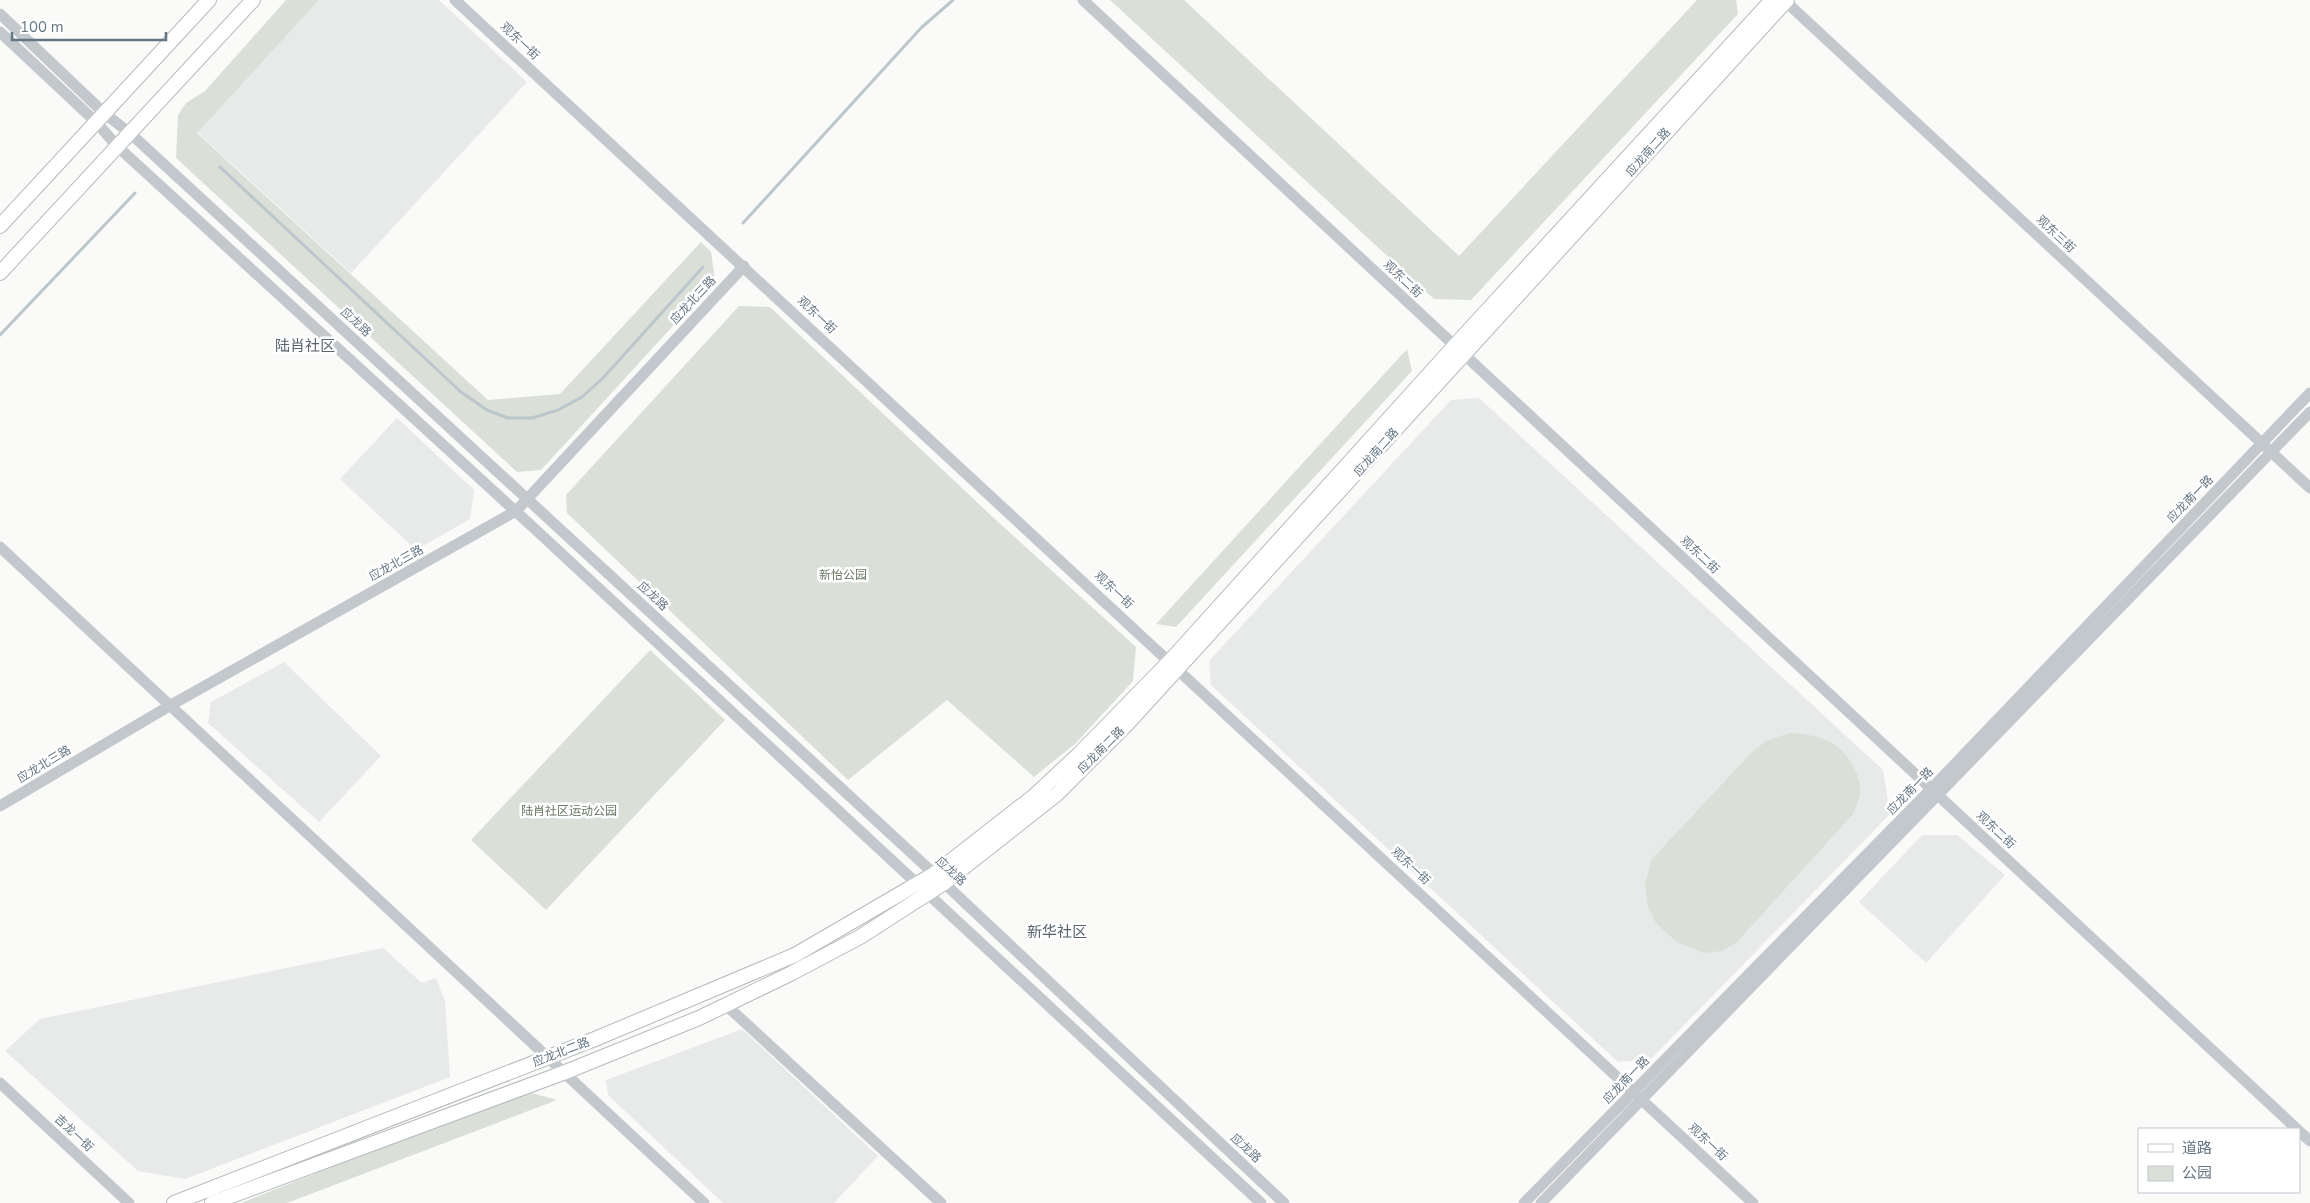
<svg xmlns="http://www.w3.org/2000/svg" width="2310" height="1203" viewBox="0 0 2310 1203" font-family="'Nunito Sans','Noto Sans SC',sans-serif">
  <rect width="100%" height="100%" fill="#fafaf8"/>
  <!-- built -->
  <g fill="#e8e9e9">
    <path d="M319,0H439L527,82L351,273L197,132Z"/>
    <path d="M1479,398L1883,770L1890,814L1651,1059L1618,1062L1211,685L1209,661L1451,400Z"/>
    <path d="M397,418L474,490L470,519L416,550L340,479Z"/>
    <path d="M284,662L381,756L319,822L208,723L211,702Z"/>
    <path d="M1922,835H1957L2005,875L1926,963L1859,902Z"/>
    <path d="M383,948L422,983L436,978L445,1001L450,1077L185,1179L138,1171L5,1051L40,1019Z"/>
    <path d="M742,1029L878,1156L834,1203H723L608,1095L606,1080Z"/>
  </g>
  <!-- green -->
  <g fill="#dadfd7">
    <path d="M286,0H319L197,133L488,400L560,394L701,242L711,252L715,280L541,470L517,472L176,158L178,115L186,103L205,91Z"/>
    <path d="M1110,0H1184L1459,256L1697,0H1736L1738,14L1471,300L1434,299Z"/>
    <path d="M739,306L770,307L998,522L1136,647L1133,681L1076,743L1034,777L947,700L848,780L567,513L566,495Z"/>
    <path d="M1407,349L1412,371L1176,627L1156,624Z"/>
    <path d="M650,650L725,720L546,910L471,840Z"/>
    <path d="M1790,733C1803,734 1816,735 1828,741C1847,749 1862,775 1860,795C1859,801 1855,808 1853,814L1737,942L1722,951L1704,953L1677,942L1656,923L1648,907L1645,886L1651,860L1754,750L1768,740Z"/>
    <path d="M524,1091L557,1100L287,1203H241Z"/>
  </g>
  <g fill="none" stroke-linecap="round" stroke-linejoin="round">
    <!-- stream -->
    <g stroke="#bbc7cb" stroke-width="3">
      <path d="M220,167L461,392L487,410L508,418H532L558,410L582,397L603,378L703,267"/>
      <path d="M743,223L921,28L953,0"/>
      <path d="M0,335L135,193"/>
    </g>
    <!-- major casing -->
    <g stroke="#b5babe" stroke-width="16">
      <g id="major">
        <path d="M0,226L209,0"/>
        <path d="M0,273L253,0"/>
        <path d="M174,1203L595,1039L795,955L934,874L1034,796L1078,755L1170,661L1459,341L1772,0"/>
        <path d="M212,1203L563,1073L699,1018L790,974L860,937L944,883L1057,794L1128,723L1787,0"/>
      </g>
    </g>
    <!-- minor -->
    <g stroke="#c3c8cc" stroke-width="11">
      <path d="M455,0L1753,1203"/>
      <path d="M1083,0L2297,1129"/>
      <path d="M1784,0L2310,488"/>
      <path d="M0,14L104,113L131,134L944,883L1284,1203"/>
      <path d="M0,32L96,122L118,147L536,530L1261,1203"/>
      <path d="M0,547L704,1203"/>
      <path d="M0,806L171,705L516,511L744,266"/>
      <path d="M726,1005L941,1203"/>
      <path d="M0,1083L129,1203"/>
      <path d="M2299,1131L2310,1141"/>
      <path d="M1524,1203L1931,789L2310,393"/>
      <path d="M1541,1203L2310,412"/>
    </g>
    <!-- major -->
    <use href="#major" stroke="#fff" stroke-width="14"/>
  </g>
  <g text-anchor="middle" stroke-width="5" stroke-linejoin="round" paint-order="stroke">
    <!-- street labels -->
    <g font-size="12" fill="#657683" stroke="#fff">
      <text transform="translate(520 41) rotate(43)" y="4">观东一街</text>
      <text transform="translate(1648 152) rotate(-48)" y="4">应龙南二路</text>
      <text transform="translate(2056 234) rotate(43)" y="4">观东三街</text>
      <text transform="translate(1403 279) rotate(43)" y="4">观东二街</text>
      <text transform="translate(693 300) rotate(-47)" y="4">应龙北三路</text>
      <text transform="translate(817 315) rotate(43)" y="4">观东一街</text>
      <text transform="translate(356 322) rotate(43)" y="4">应龙路</text>
      <text transform="translate(1376 452) rotate(-48)" y="4">应龙南二路</text>
      <text transform="translate(2190 499) rotate(-46)" y="4">应龙南一路</text>
      <text transform="translate(1700 555) rotate(43)" y="4">观东二街</text>
      <text transform="translate(396 563) rotate(-29)" y="4">应龙北三路</text>
      <text transform="translate(1114 590) rotate(43)" y="4">观东一街</text>
      <text transform="translate(653 596) rotate(43)" y="4">应龙路</text>
      <text transform="translate(1101 750) rotate(-45)" y="4">应龙南二路</text>
      <text transform="translate(44 764) rotate(-31)" y="4">应龙北三路</text>
      <text transform="translate(1910 791) rotate(-46)" y="4">应龙南一路</text>
      <text transform="translate(1996 830) rotate(43)" y="4">观东二街</text>
      <text transform="translate(1411 866) rotate(43)" y="4">观东一街</text>
      <text transform="translate(951 871) rotate(43)" y="4">应龙路</text>
      <text transform="translate(561 1052) rotate(-21)" y="4">应龙北二路</text>
      <text transform="translate(1626 1080) rotate(-46)" y="4">应龙南一路</text>
      <text transform="translate(74 1133) rotate(43)" y="4">吉龙一街</text>
      <text transform="translate(1708 1142) rotate(43)" y="4">观东一街</text>
      <text transform="translate(1246 1148) rotate(43)" y="4">应龙路</text>
    </g>
    <!-- park labels -->
    <g font-size="12" fill="#687a64" stroke="#fff">
      <text x="843" y="579">新怡公园</text>
      <text x="569" y="815">陆肖社区运动公园</text>
    </g>
    <!-- quarter labels -->
    <g font-size="15" fill="#57646e" stroke="#fff">
      <text x="305" y="351">陆肖社区</text>
      <text x="1057" y="937">新华社区</text>
    </g>
  </g>
  <!-- legend -->
  <rect x="2138" y="1128" width="162" height="65" fill="#ffffff" stroke="#c1c8cd"/>
  <rect x="2148" y="1144" width="25" height="8" fill="#ffffff" stroke="#c1c8cd"/>
  <text x="2182" y="1153" font-size="15" fill="#657683">道路</text>
  <rect x="2148" y="1166" width="25" height="15" fill="#dadfd7" stroke="#c1c8cd"/>
  <text x="2182" y="1178" font-size="15" fill="#657683">公园</text>
  <!-- scale -->
  <path d="M12 32v8h154v-8" fill="none" stroke="#657683" stroke-width="2.5"/>
  <text x="20" y="32" font-size="15" fill="#657683" stroke="#ffffff" stroke-width="4" paint-order="stroke">100 m</text>
</svg>
